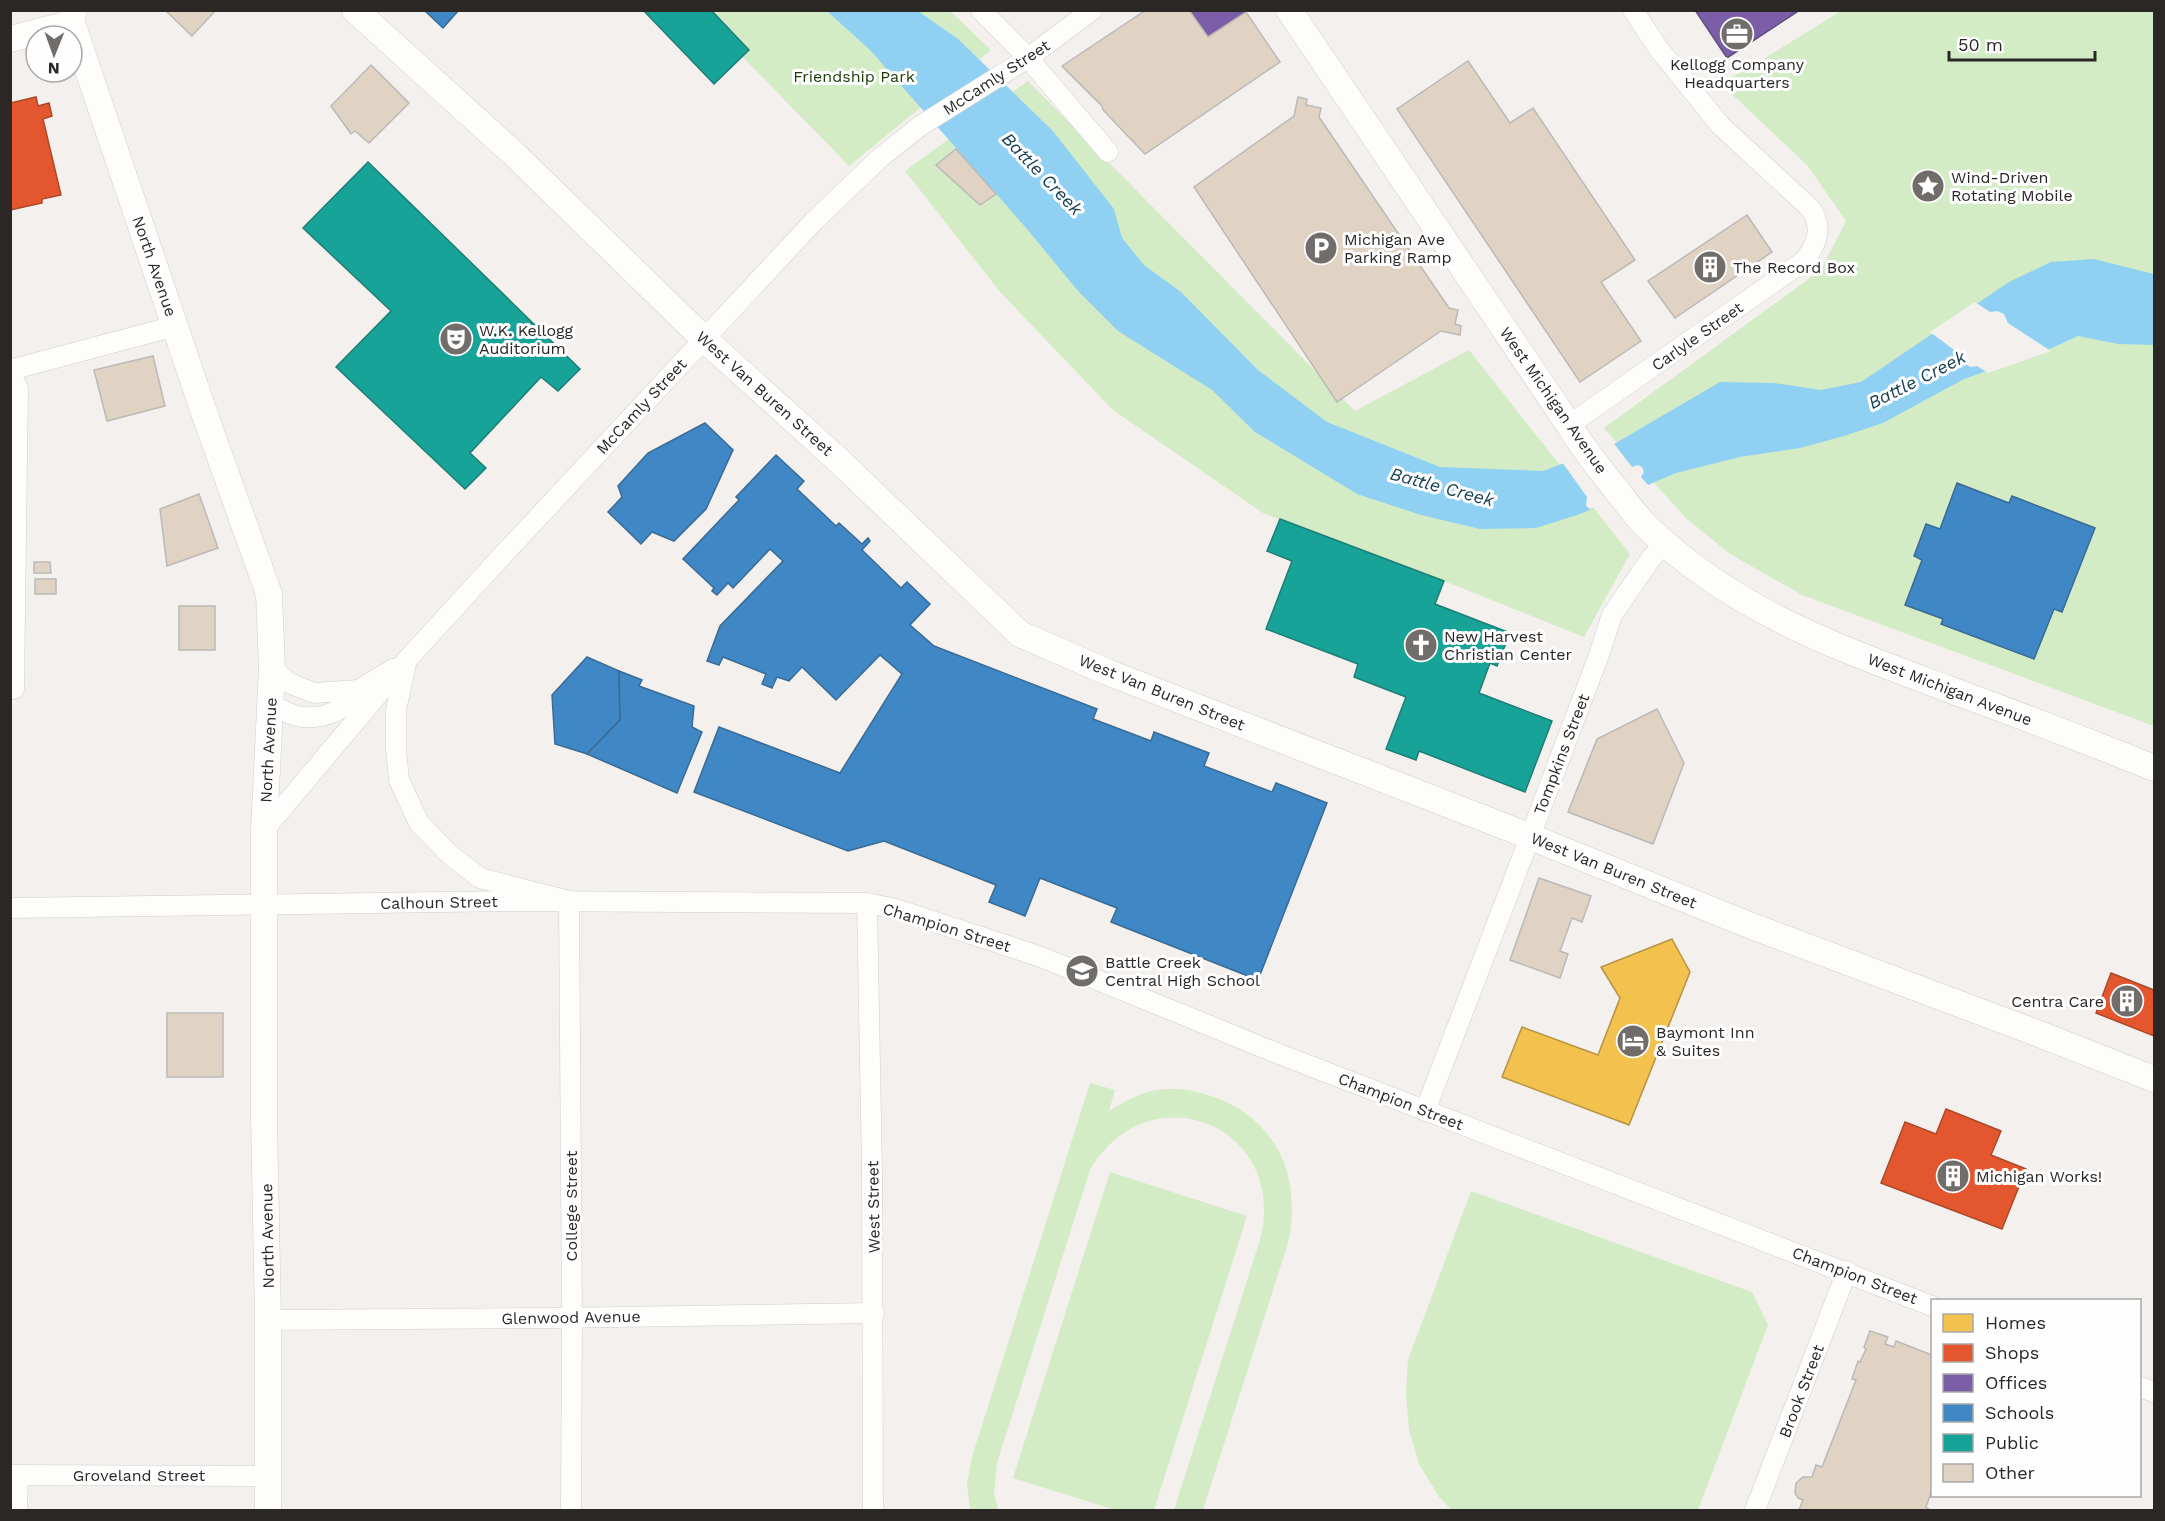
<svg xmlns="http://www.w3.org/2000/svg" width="2165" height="1521" viewBox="0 0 2165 1521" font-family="'Work Sans',sans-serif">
  <rect width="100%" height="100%" fill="#f3f0ed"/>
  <!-- green -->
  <g fill="#d4ecc6">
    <path d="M698,11H950L991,50L849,166Z"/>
    <path d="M1841,11H2154V726L1802,595L1730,554L1687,519L1604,428L1821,270L1846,221L1807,165L1719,82L1744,71Z"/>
    <path d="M1028,81L1355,411L1469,350L1630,554L1584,637L1444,581L1263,513L1113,410L1001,293L905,171Z"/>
    <path d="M1090,1083L1115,1090L1109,1111C1124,1102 1140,1092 1158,1090C1175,1087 1192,1090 1208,1095C1275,1116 1303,1175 1288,1243L1203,1510H1174L1260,1240C1290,1125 1148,1069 1090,1170L997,1463L994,1494L998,1510H970L967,1484L972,1457Z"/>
    <path d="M1110,1172L1247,1216L1154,1510H1115L1013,1478Z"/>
    <path d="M1471,1191L1752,1292L1768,1325L1698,1510H1452L1439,1497L1419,1464L1409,1430L1406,1394L1408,1360Z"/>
  </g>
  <!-- water -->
  <path fill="#90d1f3" d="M827,11H918L958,39L1053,131L1114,209L1122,238L1144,265L1181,292L1258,370L1327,422L1440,467L1543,471L1614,444L1720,382L1774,383L1821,390L1861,382L2009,282L2051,262L2094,259L2154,274V345L2118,344L2078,336L2052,348L1964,379L1883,423L1844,436L1800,448L1740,457L1676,473L1580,514L1536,528L1480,529L1421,515L1357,494L1255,432L1212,390L1118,331L1078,291L1027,229L871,51Z"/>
  <!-- pier -->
  <g fill="#f3f0ed">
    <path d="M1975,302L1990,312L1997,311L2004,314L2008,323L2051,351L1988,373L1977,366L1971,367L1965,364L1961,355L1930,332Z"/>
    <path d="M1612,441L1632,467L1638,465L1642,467L1644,472L1641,477L1650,487L1598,509L1597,507L1590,509L1586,506L1587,497L1562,462Z"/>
  </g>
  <!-- homes -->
  <path fill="#f2c14e" stroke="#b69342" stroke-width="1.5" d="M1672,939L1690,972L1629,1125L1502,1077L1522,1027L1598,1055L1620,998L1601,967Z"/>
  <!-- shops -->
  <g fill="#e4572e" stroke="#ac492b" stroke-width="1.5">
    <path d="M36,97L38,106L49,103L52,116L43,119L61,195L42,199V203L10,210V103Z"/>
    <path d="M2111,973L2154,990V1036L2096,1013Z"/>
    <path d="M1946,1109L2001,1131L1991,1155L2026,1169L2002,1229L1881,1183L1905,1122L1936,1134Z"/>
  </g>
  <!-- offices -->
  <g fill="#7b5ea7" stroke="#634e80" stroke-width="1.5">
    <path d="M1189,10H1245L1246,12L1208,37Z"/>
    <path d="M1695,10H1800L1727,58Z"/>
  </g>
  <!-- schools -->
  <g fill="#3f88c5" stroke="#396b95" stroke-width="1.5">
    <path d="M424,10H459L443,28Z"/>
    <path d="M705,423L733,450L706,509L674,541L652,532L641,544L608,512L622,497L618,486L648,453Z"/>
    <path d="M776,455L804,481L797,489L836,526L839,523L862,544L868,538L870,541L862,550L901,588L907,582L930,604L910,625L934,646L1097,709L1093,719L1151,741L1154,732L1209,753L1204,766L1272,792L1276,783L1327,803L1258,980L1111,922L1117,908L1040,878L1025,916L989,902L996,885L884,841L848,851L694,792L719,727L840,773L902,674L880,655L836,700L802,667L789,681L777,677L772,688L762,684L766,674L723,657L719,665L707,661L720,626L783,561L770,549L733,588L728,583L717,595L712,591L714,588L683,559L739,500L736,497Z"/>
    <path d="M1957,483L2009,503L2012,496L2095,528L2062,612L2054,609L2034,659L1941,624L1943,619L1905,605L1922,560L1914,556L1926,524L1940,529Z"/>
    <path d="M587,657L619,671L620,720L587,754L555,744L552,695Z"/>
    <path d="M619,671L642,680L639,686L694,706L692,727L702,732L677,793L587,754L620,720Z"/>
  </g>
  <!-- public -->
  <g fill="#17a398" stroke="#1d7e76" stroke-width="1.5">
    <path d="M643,10H711L749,50L714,84Z"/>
    <path d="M368,162L580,369L558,391L541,377L470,453L486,468L465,489L336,367L391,311L303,228Z"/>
    <path d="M1280,519L1444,581L1435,604L1510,633L1497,666L1490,663L1479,693L1552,721L1525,792L1419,751L1416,760L1386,749L1406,697L1354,677L1358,664L1266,629L1292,561L1267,551Z"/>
  </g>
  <!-- building -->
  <g fill="#e0d3c3" stroke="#bbb9b7" stroke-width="1.5">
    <path d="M165,10H216L192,36Z"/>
    <path d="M1146,10H1189L1208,37L1246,12L1280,62L1145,154L1103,110L1102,106L1062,66Z"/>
    <path d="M1468,61L1510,123L1533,108L1635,260L1601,282L1641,341L1580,382L1397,109Z"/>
    <path d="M371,65L409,103L369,143L355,131L351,134L331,106Z"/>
    <path d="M1298,97L1307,99L1306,105L1321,108L1319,117L1449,308L1458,310L1455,324L1461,326L1460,335L1441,331L1337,402L1194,187L1294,116Z"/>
    <path d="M956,149L996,194L980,205L936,165Z"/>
    <path d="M1747,215L1772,252L1675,318L1648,281Z"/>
    <path d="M153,356L165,406L107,421L94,370Z"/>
    <path d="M199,494L218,548L167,566L160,509Z"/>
    <path d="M34,562H50L51,573H34Z"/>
    <rect x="35" y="579" width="21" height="15"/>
    <rect x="179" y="606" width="36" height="44"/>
    <path d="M1657,709L1684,763L1653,844L1568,812L1597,739Z"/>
    <path d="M1539,878L1591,896L1582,922L1572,918L1560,951L1568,954L1560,978L1510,960Z"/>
    <rect x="167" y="1013" width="56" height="64"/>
    <path d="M1870,1331L1888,1337L1885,1344L1894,1347L1896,1341L1932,1355V1490L1926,1507L1930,1510H1799L1803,1500L1798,1498L1795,1493L1796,1483L1803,1477H1812L1816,1465L1822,1467L1856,1380L1852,1379L1858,1361L1860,1362L1866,1349L1864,1347Z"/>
  </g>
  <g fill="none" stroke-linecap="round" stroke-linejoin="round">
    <!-- minor casing -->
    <g stroke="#d1cecc" stroke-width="21">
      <g id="minor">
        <path d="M981,10L1028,58L1108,152"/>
        <path d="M10,370L175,326"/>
        <path d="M10,371L18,389L14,689H10"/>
        <path d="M1569,425L1804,261C1817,244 1824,227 1810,208L1720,125L1658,48L1633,10"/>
        <path d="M406,664L396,710V749L399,780L419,823L449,854L480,878L569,901L572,1318L571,1510"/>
        <path d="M272,668L289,683L314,693L358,690L393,669"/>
        <path d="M270,704C279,708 288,714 297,716C320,721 347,711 358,690"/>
        <path d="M264,830L406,661L490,569L814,221L881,157L920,126L1028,58L1092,10"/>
        <path d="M867,903L872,1172L873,1510"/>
        <path d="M10,908L517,901L867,903L896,909L1041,957L1274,1052L1932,1306"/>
        <path d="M1425,1111L1530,837L1599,655L1612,615L1652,557L1666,543"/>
        <path d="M268,1320L552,1318L874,1313"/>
        <path d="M2140,1387L2154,1392"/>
        <path d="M10,1475L268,1476"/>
        <path d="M17,1510L18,1475"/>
        <path d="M1755,1510L1847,1271"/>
      </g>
    </g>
    <!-- tertiary casing -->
    <g stroke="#d1cecc" stroke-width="27">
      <g id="tertiary">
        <path d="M73,10L72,23L206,418L269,594L272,668L264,830V1119L268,1320V1510"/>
        <path d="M355,10L513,153L704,339L836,458L1020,634L1107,672L1511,829L1749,925L2034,1032L2154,1079"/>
        <path d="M1289,10L1569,425C1582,447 1598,467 1614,487C1625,500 1634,514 1646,526C1733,611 1839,648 1951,690C2019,715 2087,741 2154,768"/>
        <path d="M10,39L72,23"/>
      </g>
    </g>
    <!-- minor -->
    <use href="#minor" stroke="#fdfdfc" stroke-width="20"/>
    <!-- tertiary -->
    <use href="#tertiary" stroke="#fdfdfc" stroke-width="26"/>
  </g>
  <!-- icons -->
  <defs>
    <g id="office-disc" transform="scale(1.725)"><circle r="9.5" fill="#706d6b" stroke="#fefefe"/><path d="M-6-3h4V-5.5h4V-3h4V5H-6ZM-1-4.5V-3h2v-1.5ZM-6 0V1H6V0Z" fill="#fff"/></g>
    <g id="sight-disc" transform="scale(1.725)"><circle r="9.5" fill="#706d6b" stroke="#fefefe"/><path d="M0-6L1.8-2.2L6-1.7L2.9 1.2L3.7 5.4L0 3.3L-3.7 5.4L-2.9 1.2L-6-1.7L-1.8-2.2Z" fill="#fff"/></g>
    <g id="parking-disc" transform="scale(1.725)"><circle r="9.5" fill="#706d6b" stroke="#fefefe"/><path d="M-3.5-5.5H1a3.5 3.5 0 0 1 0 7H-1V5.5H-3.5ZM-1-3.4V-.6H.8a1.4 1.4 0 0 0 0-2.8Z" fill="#fff"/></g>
    <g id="building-disc" transform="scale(1.725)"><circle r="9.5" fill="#706d6b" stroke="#fefefe"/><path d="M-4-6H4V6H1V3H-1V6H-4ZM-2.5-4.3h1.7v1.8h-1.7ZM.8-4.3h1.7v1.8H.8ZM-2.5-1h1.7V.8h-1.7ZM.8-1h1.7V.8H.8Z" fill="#fff"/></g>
    <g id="theatre-disc" transform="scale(1.725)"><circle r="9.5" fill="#706d6b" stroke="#fefefe"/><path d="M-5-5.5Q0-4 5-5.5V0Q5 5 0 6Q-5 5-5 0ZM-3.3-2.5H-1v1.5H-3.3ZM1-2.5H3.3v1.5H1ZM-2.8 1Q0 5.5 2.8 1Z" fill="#fff"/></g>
    <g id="church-disc" transform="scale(1.725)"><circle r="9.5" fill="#706d6b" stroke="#fefefe"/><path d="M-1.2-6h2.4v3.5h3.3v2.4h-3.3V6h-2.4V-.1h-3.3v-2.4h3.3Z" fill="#fff"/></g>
    <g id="school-disc" transform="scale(1.725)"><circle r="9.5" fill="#706d6b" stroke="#fefefe"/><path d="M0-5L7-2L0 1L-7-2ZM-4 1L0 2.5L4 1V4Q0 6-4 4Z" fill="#fff"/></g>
    <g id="hotel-disc" transform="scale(1.725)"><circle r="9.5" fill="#706d6b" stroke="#fefefe"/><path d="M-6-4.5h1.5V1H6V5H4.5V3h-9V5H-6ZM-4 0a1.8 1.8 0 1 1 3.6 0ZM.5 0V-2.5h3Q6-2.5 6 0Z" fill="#fff"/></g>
  </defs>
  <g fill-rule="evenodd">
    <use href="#office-disc" x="1737" y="34"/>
    <use href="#sight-disc" x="1928" y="186"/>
    <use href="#parking-disc" x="1321" y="248"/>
    <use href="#building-disc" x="1710" y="267"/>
    <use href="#theatre-disc" x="456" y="339"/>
    <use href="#church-disc" x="1421" y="645"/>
    <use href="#school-disc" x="1082" y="971"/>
    <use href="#building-disc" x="2127" y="1001"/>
    <use href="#hotel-disc" x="1633" y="1041"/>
    <use href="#building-disc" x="1953" y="1176"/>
  </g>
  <g text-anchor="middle" stroke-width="6" stroke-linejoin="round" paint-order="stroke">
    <!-- poi labels -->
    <g font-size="16" fill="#2a2725" stroke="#fefefe" text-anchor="start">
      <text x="1737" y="70" text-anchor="middle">Kellogg Company<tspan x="1737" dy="18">Headquarters</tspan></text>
      <text x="1951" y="183">Wind-Driven<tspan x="1951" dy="18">Rotating Mobile</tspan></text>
      <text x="1344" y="245">Michigan Ave<tspan x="1344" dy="18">Parking Ramp</tspan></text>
      <text x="1733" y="273">The Record Box</text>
      <text x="479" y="336">W.K. Kellogg<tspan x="479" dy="18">Auditorium</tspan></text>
      <text x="1444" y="642">New Harvest<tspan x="1444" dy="18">Christian Center</tspan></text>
      <text x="1105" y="968">Battle Creek<tspan x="1105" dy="18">Central High School</tspan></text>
      <text x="2104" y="1007" text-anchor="end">Centra Care</text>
      <text x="1656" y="1038">Baymont Inn<tspan x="1656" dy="18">&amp; Suites</tspan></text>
      <text x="1976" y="1182">Michigan Works!</text>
    </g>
    <!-- park labels -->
    <g font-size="16" fill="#1b3b06" stroke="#fefefe">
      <text x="854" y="82">Friendship Park</text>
    </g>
    <!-- street labels -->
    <g font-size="16" fill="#2a2725" stroke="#fefefe">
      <text transform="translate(996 77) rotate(-33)" y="6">McCamly Street</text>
      <text transform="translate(155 266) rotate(71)" y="6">North Avenue</text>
      <text transform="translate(1697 336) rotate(-35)" y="6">Carlyle Street</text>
      <text transform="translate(765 393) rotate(42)" y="6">West Van Buren Street</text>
      <text transform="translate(1554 400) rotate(55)" y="6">West Michigan Avenue</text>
      <text transform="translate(641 406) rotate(-47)" y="6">McCamly Street</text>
      <text transform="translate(1950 689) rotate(21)" y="6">West Michigan Avenue</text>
      <text transform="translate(1162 692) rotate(22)" y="6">West Van Buren Street</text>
      <text transform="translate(268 750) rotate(-87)" y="6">North Avenue</text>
      <text transform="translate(1561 754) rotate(-69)" y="6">Tompkins Street</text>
      <text transform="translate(1614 870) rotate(22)" y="6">West Van Buren Street</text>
      <text transform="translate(439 902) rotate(-1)" y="6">Calhoun Street</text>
      <text transform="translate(947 927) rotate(17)" y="6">Champion Street</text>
      <text transform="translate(1401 1101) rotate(21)" y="6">Champion Street</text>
      <text transform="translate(571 1206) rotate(-90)" y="6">College Street</text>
      <text transform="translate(873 1207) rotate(-91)" y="6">West Street</text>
      <text transform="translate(267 1236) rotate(-91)" y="6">North Avenue</text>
      <text transform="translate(1855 1275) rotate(21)" y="6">Champion Street</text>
      <text transform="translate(571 1317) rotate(-1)" y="6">Glenwood Avenue</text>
      <text transform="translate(1801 1391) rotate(-69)" y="6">Brook Street</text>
      <text x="139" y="1481">Groveland Street</text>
    </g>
    <!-- water labels -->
    <g font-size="18" font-style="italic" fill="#153f53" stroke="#fefefe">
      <text transform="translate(1042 174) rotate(46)" y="6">Battle Creek</text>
      <text transform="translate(1917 380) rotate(-27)" y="6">Battle Creek</text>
      <text transform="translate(1442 487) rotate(15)" y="6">Battle Creek</text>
    </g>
  </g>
  <!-- border -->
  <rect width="2165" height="1521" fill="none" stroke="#2a2725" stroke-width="24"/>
  <!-- legend -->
  <rect x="1931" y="1299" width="210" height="198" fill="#fefefe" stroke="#a9a8a7" stroke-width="1.5"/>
  <rect x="1943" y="1314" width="30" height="18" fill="#f2c14e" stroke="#a9a8a7" stroke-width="1.5"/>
  <text x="1985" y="1329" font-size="18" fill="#2a2725">Homes</text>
  <rect x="1943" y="1344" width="30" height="18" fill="#e4572e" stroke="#a9a8a7" stroke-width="1.5"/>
  <text x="1985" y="1359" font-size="18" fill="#2a2725">Shops</text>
  <rect x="1943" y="1374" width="30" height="18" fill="#7b5ea7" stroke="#a9a8a7" stroke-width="1.5"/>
  <text x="1985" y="1389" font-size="18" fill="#2a2725">Offices</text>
  <rect x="1943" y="1404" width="30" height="18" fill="#3f88c5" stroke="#a9a8a7" stroke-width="1.5"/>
  <text x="1985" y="1419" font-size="18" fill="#2a2725">Schools</text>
  <rect x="1943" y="1434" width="30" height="18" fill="#17a398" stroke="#a9a8a7" stroke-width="1.5"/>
  <text x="1985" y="1449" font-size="18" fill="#2a2725">Public</text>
  <rect x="1943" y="1464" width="30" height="18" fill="#e0d3c3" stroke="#a9a8a7" stroke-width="1.5"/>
  <text x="1985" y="1479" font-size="18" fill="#2a2725">Other</text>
  <!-- north arrow -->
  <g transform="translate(54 54) rotate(181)"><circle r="28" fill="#fefefe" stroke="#a9a8a7" stroke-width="1.5"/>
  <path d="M0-4.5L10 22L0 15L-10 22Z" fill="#706d6b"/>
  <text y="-9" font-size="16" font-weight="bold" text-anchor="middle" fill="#2a2725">N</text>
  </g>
  <!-- scale -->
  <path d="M1949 51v9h146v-9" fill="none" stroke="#2a2725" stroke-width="3"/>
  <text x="1958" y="51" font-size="18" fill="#2a2725" stroke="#fefefe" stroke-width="4.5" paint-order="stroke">50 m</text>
</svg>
